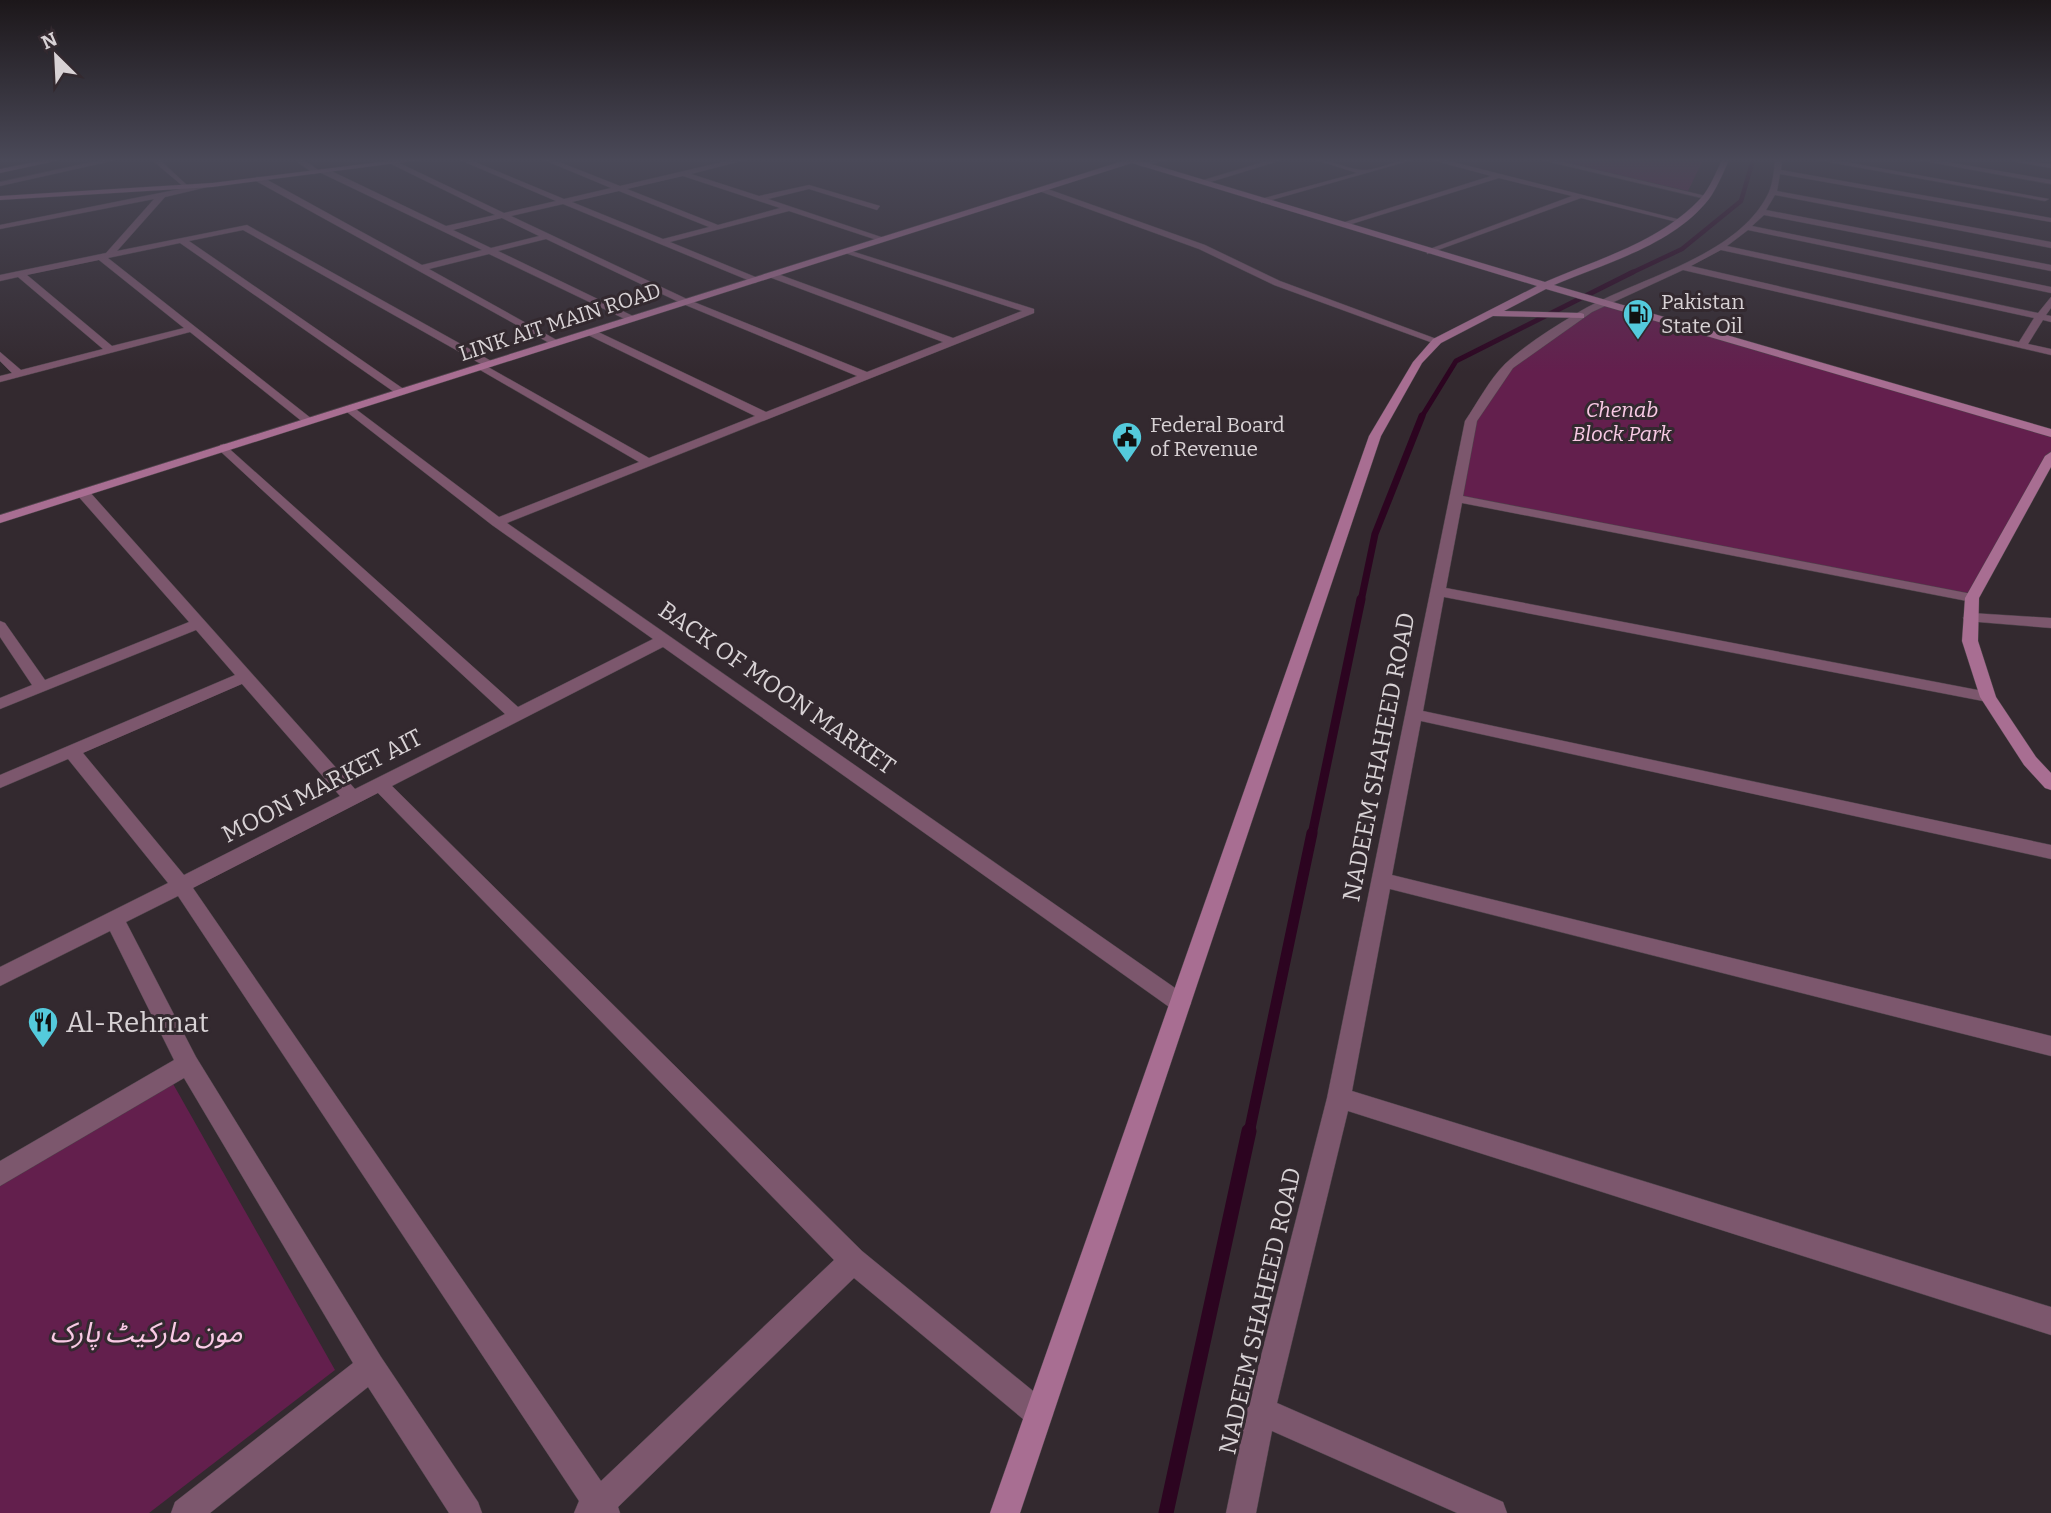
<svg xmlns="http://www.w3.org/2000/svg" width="2051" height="1513" viewBox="0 0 2051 1513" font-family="Bitter,'Noto Sans Arabic',serif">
  <rect width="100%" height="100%" fill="#33292f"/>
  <!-- green -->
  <g fill="#631f4d">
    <path d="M1550,160H1703L1688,191Z"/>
    <path d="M1599,304L2051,433V456L1972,598L1455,498L1471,421L1511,363Z"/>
    <path d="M172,1082L335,1370L149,1513H0V1183Z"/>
  </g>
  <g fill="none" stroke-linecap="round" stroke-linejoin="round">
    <!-- stream-far5 -->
    <path stroke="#2c0420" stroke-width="4.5" d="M1629,274L1682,249L1741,201L1753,160"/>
    <!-- stream-far4 -->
    <path stroke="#2c0420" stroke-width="5" d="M1421,418L1456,361L1633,272"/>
    <!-- stream-far3 -->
    <path stroke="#2c0420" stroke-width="7" d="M1361,601L1375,534L1422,416"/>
    <!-- stream-far2 -->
    <path stroke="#2c0420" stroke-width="9" d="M1312,835L1361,599"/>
    <!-- stream-far1 -->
    <path stroke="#2c0420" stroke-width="11" d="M1249,1133L1312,833"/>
    <!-- stream -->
    <path stroke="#2c0420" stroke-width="15" d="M1166,1513L1249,1131"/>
    <!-- street casing -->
    <g stroke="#4d444a" stroke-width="1">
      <g id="street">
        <path d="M101,160H116L0,186V182Z"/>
        <path d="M152,160H160L189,187L212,183L216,185L165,197L117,251L247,225L493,362V366L488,367L649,458L755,416L586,334V330H594L766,412L857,376L683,304L546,239L498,251L635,317V321H629L489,254L429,269L562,343L553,345L256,181V177H262L422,265L482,250L321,173V169H327L446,226L495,215L383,160H393L504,213L556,201L460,160H470L564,199L611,188L544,160H554L620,186L731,160H745L691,174L759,196L809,185L880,206L877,210L809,189L768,199L887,239L880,241L789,211L670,242L758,278L760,280L755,283L563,204L511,216L689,300L867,372L943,342L769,277V273H775L953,338L1022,311L845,253V249L1034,309V313L507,523L1188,997L1191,1003L1188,1009L1180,1012L1172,1009L663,647L392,786L862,1251L1049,1404L1053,1414L1049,1424L1039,1428L1029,1424L854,1278L618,1507L620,1513H574L579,1501L178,896L126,922L196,1057L381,1357L478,1502L482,1513H449L368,1387L210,1513H171L175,1502L353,1363L184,1078L0,1186V1161L174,1060L110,931L0,986V967L168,883L68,759L0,788V775L235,675L196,630L0,709V698L32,685L0,637V621L5,623L45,680L189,622L78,496L77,493L83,489L88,490L355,789L505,714L220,451V445L224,444L518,707L653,639L492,525L343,409L353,407L499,517L639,462L475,367L481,364L243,230L189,241L405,390V394H397L180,243L108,258L312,419V423H304L190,332L0,382V376L12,373L0,361V352L21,370L103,349L18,277L0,281V275L106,253L154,199L0,229V225L185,188ZM683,176L780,208L718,225L627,189ZM619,191L709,227L663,239L572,202ZM502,218L539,236L491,248L453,230ZM99,260L184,328L112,346L27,275ZM242,684L340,796L184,875L83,753ZM378,793L834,1260L601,1481L193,888Z"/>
        <path d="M295,160H304L321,172L314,174Z"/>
        <path d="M1152,160H1165L1143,167L1139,165Z"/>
        <path d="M1270,160H1282L1204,184L1197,182Z"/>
        <path d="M1316,160C1333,160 1351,171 1367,170C1383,168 1396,160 1412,160L1261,203V199L1357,173Z"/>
        <path d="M1432,160H1445L1685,221L1681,223L1581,198L1427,254V250L1572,196L1499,178L1342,227V223L1491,176Z"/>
        <path d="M1541,160H1555L1710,197L1706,199Z"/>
        <path d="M1775,160H1782L1781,170L2051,218V222L1780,174L1777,191L2051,242V248L1775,195L1766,210L2051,265V271L1764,215L1752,226L2051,287V293L1748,230L1727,246L2038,313L2051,297V308L2046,315L2051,316V322L2043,320L2028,344L2051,349V355L1683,270L1592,312L1513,368L1477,421L1463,496L1972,594L1979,598L1977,601L1972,602L1462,503L1446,588L1988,692L1996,697L1988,702L1444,597L1423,711L2051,845V859L1421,721L1392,875L2051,1036V1056L1390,889L1352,1091L2051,1307V1335L1348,1111L1277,1403L1503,1502L1507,1513H1457L1272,1431L1256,1513H1226L1247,1411L1327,1098L1465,421C1478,402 1489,380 1505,364C1525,345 1551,329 1574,315C1633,278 1738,259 1769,192C1773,183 1774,170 1775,160ZM1721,250L2034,318L2019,342L1691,266Z"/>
        <path d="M1817,160H1835L2049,199L2045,201Z"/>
        <path d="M1918,160H1936L2051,180V184Z"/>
        <path d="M2013,160L2051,164V168L2016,162Z"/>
        <path d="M1042,187L1205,245L1280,281L1442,341L1433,343L1274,285L1199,249L1039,191Z"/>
        <path d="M1971,613L2051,618V628L1966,621L1963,618Z"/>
      </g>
    </g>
    <!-- secondary casing -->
    <g stroke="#4d444a" stroke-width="1">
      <g id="secondary">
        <path d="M44,160H60L0,173V169Z"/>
        <path d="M396,160H420L212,187L0,200V196L212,183Z"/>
        <path d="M1126,160H1138L1545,282C1598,259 1660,242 1701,198C1710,188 1716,172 1722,160H1729C1723,173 1717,188 1709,199C1673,245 1606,263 1554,285L2051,429V437L1546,289L1504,311L1581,313L1584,314V318L1493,316L1441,343L1422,363L1381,436L1020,1513H990L1369,436L1413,362L1433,339L1537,286L1132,163L0,523V515Z"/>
        <path d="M2051,452V467L1979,598L1978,641L1996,697L2036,757L2051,773V790L2045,788L2024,765L1980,697L1962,641L1965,598L2045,456Z"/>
      </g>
    </g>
    <!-- street -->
    <use href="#street" fill="#7c576d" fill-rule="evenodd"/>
    <!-- secondary -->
    <use href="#secondary" fill="#a86e92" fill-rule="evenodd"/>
  </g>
  <!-- sky -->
  <linearGradient id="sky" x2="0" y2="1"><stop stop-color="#1c171a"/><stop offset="0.43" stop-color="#4a4958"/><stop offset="1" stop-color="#4a4958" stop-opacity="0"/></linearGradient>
  <rect width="2051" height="372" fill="url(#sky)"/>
  <!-- icons -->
  <defs>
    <g id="fuel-pin" transform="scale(1.575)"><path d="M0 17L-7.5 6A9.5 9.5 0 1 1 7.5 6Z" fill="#54cadc" stroke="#33292f"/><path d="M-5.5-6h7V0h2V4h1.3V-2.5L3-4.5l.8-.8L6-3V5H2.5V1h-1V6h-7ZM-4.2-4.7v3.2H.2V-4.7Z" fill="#111"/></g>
    <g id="civic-pin" transform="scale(1.575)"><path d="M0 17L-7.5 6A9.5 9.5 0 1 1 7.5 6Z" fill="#54cadc" stroke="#33292f"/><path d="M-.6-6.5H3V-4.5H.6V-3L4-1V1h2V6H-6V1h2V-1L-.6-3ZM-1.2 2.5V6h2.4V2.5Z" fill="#111"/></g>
    <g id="restaurant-pin" transform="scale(1.575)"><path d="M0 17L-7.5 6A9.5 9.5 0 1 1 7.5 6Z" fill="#54cadc" stroke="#33292f"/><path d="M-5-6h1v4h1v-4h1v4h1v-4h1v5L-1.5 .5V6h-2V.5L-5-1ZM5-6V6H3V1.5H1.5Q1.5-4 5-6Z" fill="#111"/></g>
  </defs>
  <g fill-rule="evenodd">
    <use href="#fuel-pin" x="1638" y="314"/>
    <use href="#civic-pin" x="1127" y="437"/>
    <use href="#restaurant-pin" x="43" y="1022"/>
  </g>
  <g text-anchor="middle" stroke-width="6" stroke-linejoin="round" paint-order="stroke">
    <!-- far-poi labels -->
    <g font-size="21" fill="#d8d2d5" stroke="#33292f" text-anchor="start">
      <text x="1661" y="309">Pakistan<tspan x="1661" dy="24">State Oil</tspan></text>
      <text x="1150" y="432">Federal Board<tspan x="1150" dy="24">of Revenue</tspan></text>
    </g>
    <!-- far-street labels -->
    <g font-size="21" fill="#d8d2d5" stroke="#33292f">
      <text transform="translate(560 322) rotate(-18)" y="7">LINK AIT MAIN ROAD</text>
    </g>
    <!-- far-park labels -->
    <g font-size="21" font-style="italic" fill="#f9cae5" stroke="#33292f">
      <text x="1622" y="417">Chenab<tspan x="1622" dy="24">Block Park</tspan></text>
    </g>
    <!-- street labels -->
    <g font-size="24" fill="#d8d2d5" stroke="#33292f">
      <text transform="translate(777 688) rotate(35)" y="8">BACK OF MOON MARKET</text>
      <text transform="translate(1379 757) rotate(-79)" y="8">NADEEM SHAHEED ROAD</text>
      <text transform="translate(322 786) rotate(-27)" y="8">MOON MARKET AIT</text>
      <text transform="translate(1260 1311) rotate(-77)" y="8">NADEEM SHAHEED ROAD</text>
    </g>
    <!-- near-poi labels -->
    <g font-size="28" fill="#d8d2d5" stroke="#33292f" text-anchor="start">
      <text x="66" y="1032">Al-Rehmat</text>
    </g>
    <!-- near-park labels -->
    <g font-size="28" font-style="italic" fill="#f9cae5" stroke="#33292f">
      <text x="146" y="1342">مون مارکیٹ پارک</text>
    </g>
  </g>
  <!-- north arrow -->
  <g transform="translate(56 56) rotate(336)" stroke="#33292f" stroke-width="5" paint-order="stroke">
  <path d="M0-5L12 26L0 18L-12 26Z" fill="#d8d2d5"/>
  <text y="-10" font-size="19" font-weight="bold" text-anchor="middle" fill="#d8d2d5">N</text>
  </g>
</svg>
